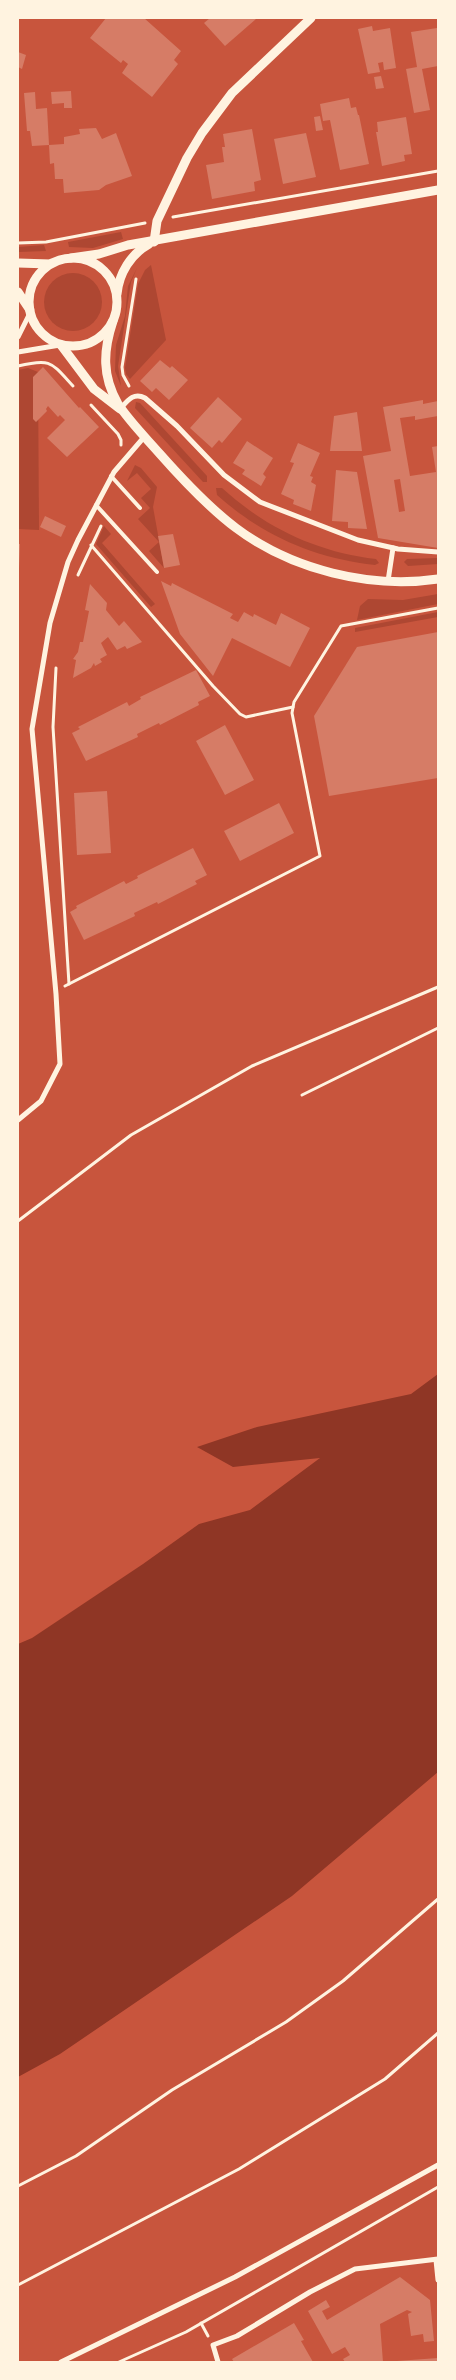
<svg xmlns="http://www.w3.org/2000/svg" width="456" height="2380" viewBox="0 0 456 2380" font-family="Jost,sans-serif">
  <rect width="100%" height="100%" fill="#c8553d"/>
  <!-- green -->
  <g fill="#ae4732">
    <path d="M121,232L123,239L93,248L69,247L68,242Z"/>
    <path d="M44,245L46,251L18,252V247Z"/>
    <path d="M151,265L166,340L130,379L126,374L125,368L138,284L145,270Z"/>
    <path d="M137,268L131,282L118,366L121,386L115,371L116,345L125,316L128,286Z"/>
    <circle cx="73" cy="302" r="29"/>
    <path d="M28,368L38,372L39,530L18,529V370Z"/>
    <path d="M136,402L140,403L207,476V482H203L135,408Z"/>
    <path d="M135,465L141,468L157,487L153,507L164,568L149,551L159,542L138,519L150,508L141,498L151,489L137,473L127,481Z"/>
    <path d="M216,488H222C266,528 317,552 376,559L379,563L375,565C314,558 263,536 217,495Z"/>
    <path d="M104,526L111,534L102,543L155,604L151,607L96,544Z"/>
    <path d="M438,558V564L408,566L404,562L407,559Z"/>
    <path d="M438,594V604L357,620L360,606L368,599L403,600Z"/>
    <path d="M438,612V617L355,632V628Z"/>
  </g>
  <!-- water -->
  <path fill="#8f3625" d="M438,1374V1772L292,1896L60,2054L18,2077V1644L32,1638L143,1564L199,1524L250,1510L320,1458L233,1467L197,1447L257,1427L411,1394Z"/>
  <!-- building -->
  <g fill="#d67c66" fill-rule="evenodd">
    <path d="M106,18H144L181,51L174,60L178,64L152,97L122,73L128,64L123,60L121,63L90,38Z"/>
    <path d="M210,18H257L225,46L204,23Z"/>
    <path d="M372,26L373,31L390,28L396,68L384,70L383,62L378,63L380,72L368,74L358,29Z"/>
    <path d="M437,28L438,66L422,69L430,110L414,113L406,69L417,67L411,32Z"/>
    <path d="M18,52L26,55L22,69L18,67Z"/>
    <path d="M381,76L384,88L376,89L374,77Z"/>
    <path d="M71,91L72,108H64V103L52,104L51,92Z"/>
    <path d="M35,92L36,109L47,108L49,145L64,144V137L80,134L79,129L96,128L102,139L116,133L132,176L106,185L99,190L64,193L63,179H55L54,163L50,164L49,145L32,146L30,131H27L24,93Z"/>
    <path d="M349,98L351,108L356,107L358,115H359L369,164L340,170L330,120L323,121L320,104Z"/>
    <path d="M320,116L323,130L316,131L314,117Z"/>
    <path d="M406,117L412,154L404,155L405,161L382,166L376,132H378L377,122Z"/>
    <path d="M252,129L261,180L254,182L255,191L212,199L206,165L224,162L222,147H225L223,134Z"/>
    <path d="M306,133L316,177L283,184L274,139Z"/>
    <path d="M160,360L170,368L172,366L188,380L169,400L156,388L152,392L140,381Z"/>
    <path d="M43,367L79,408L80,407L99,427L67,457L47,438L65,420L60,415L58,417L48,406L46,409L47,411L36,422L33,419V377Z"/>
    <path d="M218,397L242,419L222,443L219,440L212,448L190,428Z"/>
    <path d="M423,400V404L438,401V416L415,420V416L400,418L410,476L436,472L432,447L438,446V548L378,538L363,456L391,451L383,407ZM400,479L405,511L399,512L394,480Z"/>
    <path d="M357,412L362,451H330L334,416Z"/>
    <path d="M247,441L273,458L263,474L266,477L261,486L242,474L245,470L233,463Z"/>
    <path d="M298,443L320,453L310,476L313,477L311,482L316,485L311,511L293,504L294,500L281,494L294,463L290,462Z"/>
    <path d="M336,470L357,472L367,529L348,528V522L332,521Z"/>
    <path d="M45,516L66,526L61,537L40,527Z"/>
    <path d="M173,534L180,565L164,568L158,536Z"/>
    <path d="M18,544H20L19,568H18Z"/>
    <path d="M161,581L171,586L172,583L233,614L230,618L238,622L244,612L253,617L254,614L276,625L281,613L310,628L290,667L232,638L213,676L180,634Z"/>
    <path d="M90,584L107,603L106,610L119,626L124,621L142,642L127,649L125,646L117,650L108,637L101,643L107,655L100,659L102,662L95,666L94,663L91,668L73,678L76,660L73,659L78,652L80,642H83L89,611L85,610Z"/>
    <path d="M438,632V778L329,796L314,716L357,647Z"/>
    <path d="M196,670L210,696L198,702L199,705L160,725L159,723L137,734L138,737L86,761L72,733L80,729L78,727L127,702L129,706L141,699L140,697Z"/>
    <path d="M225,725L254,780L225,795L196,741Z"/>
    <path d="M107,791L111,853L77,855L74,793Z"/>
    <path d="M279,803L294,833L240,861L224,831Z"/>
    <path d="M193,848L207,875L195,881L197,884L158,904L157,902L134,913L135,916L84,940L70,912L77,908L76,906L124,881L126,884L138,878L137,876Z"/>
    <path d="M400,2277L430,2300L434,2341L424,2342L423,2334L411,2336L408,2314L412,2312L407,2310L380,2324L383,2362H345L343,2359L350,2355L345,2347L332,2354L308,2311L326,2300L330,2307L322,2311L327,2320Z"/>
    <path d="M294,2323L304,2340L301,2341L313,2362H234L232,2359Z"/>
    <path d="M438,2358V2362H397V2361Z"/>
  </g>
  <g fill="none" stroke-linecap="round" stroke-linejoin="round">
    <!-- path -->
    <g stroke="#fff3e0" stroke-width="3">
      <path d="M173,217L438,171"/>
      <path d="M18,243L46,242L145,223"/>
      <path d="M18,366C51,358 51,362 73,386"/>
      <path d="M129,386L123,375L122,367L136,279"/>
      <path d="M91,405L118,434L121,440V445"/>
      <path d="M91,545L213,686L240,714L246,717L293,707"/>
      <path d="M78,575L101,526"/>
      <path d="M56,668L53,727L69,984"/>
      <path d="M65,986L320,856L292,713L294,702L341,626L438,608"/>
      <path d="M302,1095L438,1028"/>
      <path d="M18,1221L131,1135L252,1066L438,987"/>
      <path d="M18,2186L76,2156L172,2090L286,2022L343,1981L438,1899"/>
      <path d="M18,2285L239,2169L385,2079L438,2033"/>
      <path d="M201,2323L208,2336"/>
      <path d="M119,2362L186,2332L438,2187"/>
    </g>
    <!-- service -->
    <g stroke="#fff3e0" stroke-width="4">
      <path d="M111,476L140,508"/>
      <path d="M96,505L157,572"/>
    </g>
    <!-- minor -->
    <g stroke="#fff3e0" stroke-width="5">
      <path d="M18,337L30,313"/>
      <path d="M18,352L60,345"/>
      <path d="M121,408C128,400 134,392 145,398L177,426L224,475L260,502L358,540L398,549L438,552"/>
      <path d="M388,581L393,548"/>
      <path d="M18,1120L41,1101L60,1064L56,994L32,729L50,623L68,562L78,540L114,472L145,436"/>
      <path d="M436,2260L438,2280"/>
      <path d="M61,2362L235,2277L438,2165"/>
      <path d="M218,2362L213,2345L237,2336L310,2292L355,2269L438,2259"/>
    </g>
    <!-- tertiary -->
    <g stroke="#fff3e0" stroke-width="9">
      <path d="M154,242L157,221L187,158L202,133L232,93L311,18"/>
      <path d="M71,258L99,254L128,245L438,190"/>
      <circle cx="73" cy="302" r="44"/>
      <path d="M18,263L50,264"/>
      <path d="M18,292L30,310"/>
      <path d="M117,294C119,273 131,254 149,244"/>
      <path d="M113,321C103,351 102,376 118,404C130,422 146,438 160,454C183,480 208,507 236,528C292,570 370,589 438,579"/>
      <path d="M61,345L94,389L120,409"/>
    </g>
  </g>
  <!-- border -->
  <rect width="456" height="2380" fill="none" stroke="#fff3e0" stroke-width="38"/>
</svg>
